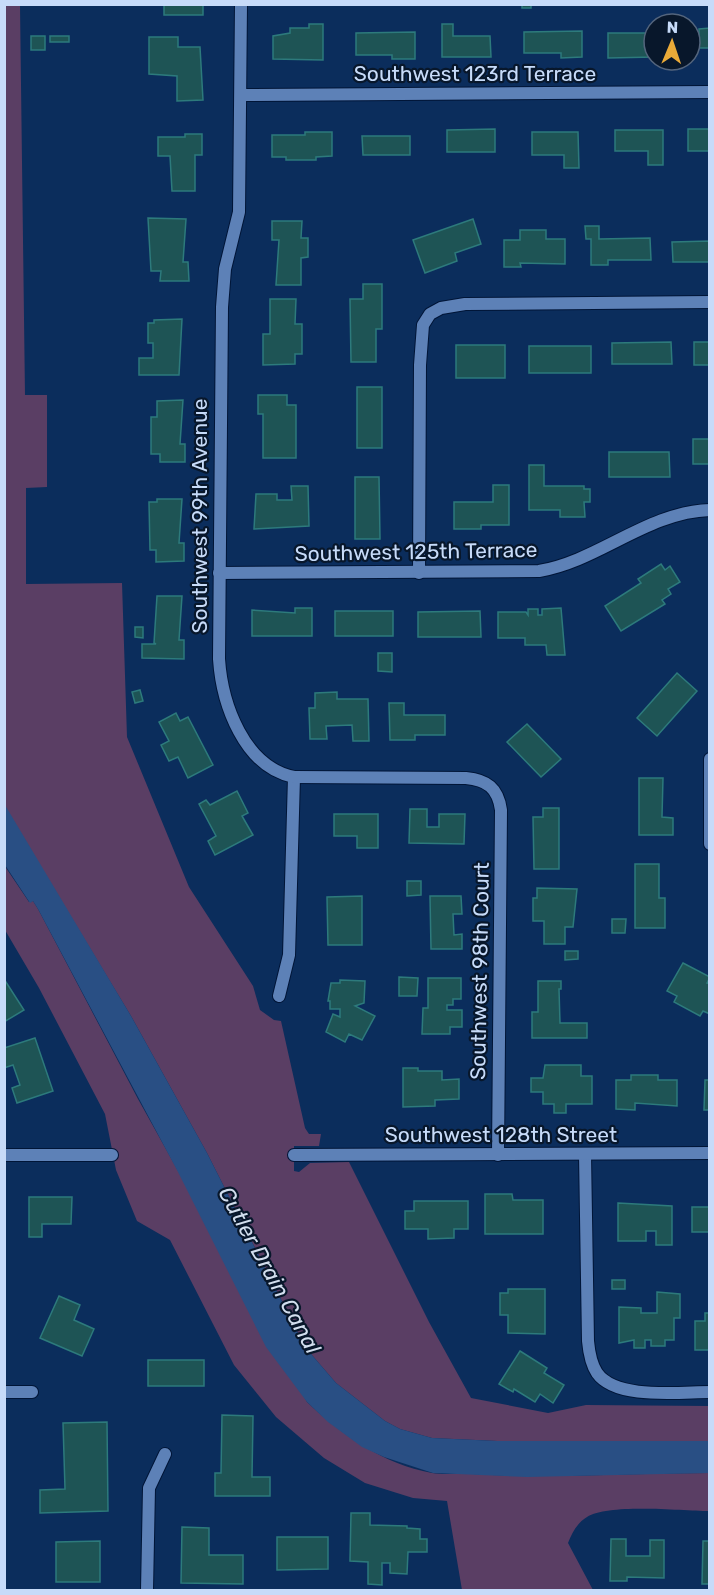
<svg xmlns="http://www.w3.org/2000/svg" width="714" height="1595" viewBox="0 0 714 1595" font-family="Rubik,sans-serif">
  <rect width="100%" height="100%" fill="#0b2d5c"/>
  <!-- green -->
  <g fill="#5a3e64">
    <path d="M4,5H20L25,395H47V487L26,488V584L122,583L127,737L189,887L253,986L260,1010L274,1020L281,1021L305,1128L309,1134H321L319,1146H294V1171L299,1172L310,1163L349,1162L429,1322L471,1398L548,1413L586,1405L709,1406V1441H497L432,1438L400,1429L385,1421L336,1383L305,1347L207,1153L131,1016L5,808Z"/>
    <path d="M4,865L29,902L33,901L38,909L138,1099L307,1402C342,1435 383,1464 432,1473C445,1475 459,1473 473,1474C551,1479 630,1473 709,1473V1511C682,1511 609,1503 587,1517C577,1523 572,1533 568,1543L593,1590H462L447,1501L413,1498L365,1483L324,1458L276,1417L234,1365L170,1240L137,1221L116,1170L105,1114L39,988L5,930Z"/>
  </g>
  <!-- water -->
  <path fill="#294f84" d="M5,805L131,1016L207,1153L305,1347L336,1383L385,1421L400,1429L432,1438L497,1441H709V1473L527,1477L433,1473L384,1457L362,1447L328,1422L307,1402L266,1347L178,1172L38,909L33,901L30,903L5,865Z"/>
  <!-- building -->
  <g fill="#1e5455" stroke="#2d7a7c" stroke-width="1.5">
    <rect x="164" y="4" width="39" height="11"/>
    <rect x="522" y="4" width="9" height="4"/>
    <path d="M309,24H323V60L273,59V36L290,33V28H309Z"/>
    <path d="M442,24H453V36H490L491,57H442Z"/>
    <path d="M710,28V48H699V29Z"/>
    <path d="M582,31V57L561,58V53H524V32Z"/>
    <path d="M415,32V59H392V55H356V33Z"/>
    <path d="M608,33H654V57L608,58Z"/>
    <rect x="31" y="36" width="14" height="14"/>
    <rect x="50" y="36" width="19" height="6"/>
    <path d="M149,37H178V47H200L203,100L177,101V76L149,74Z"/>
    <path d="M495,129V152H447V130Z"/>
    <rect x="688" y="129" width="22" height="22"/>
    <path d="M615,130H663V165H648V151H615Z"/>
    <path d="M305,132H332V156L316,157V160H286V157H272V135H305Z"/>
    <path d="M532,132H578L579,168H564V155H532Z"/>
    <path d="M185,134H202V155H195V191H172L170,156H158V137H185Z"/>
    <path d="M362,136H410V155H363Z"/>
    <path d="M148,218L186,219L183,262H188L189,281H160L161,271H151Z"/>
    <path d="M473,219L481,244L455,253L457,261L425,273L413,240Z"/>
    <path d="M272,221H302L301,238H308V257L301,258V285H276L279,240H272Z"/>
    <path d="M585,226H599V239L650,238L651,260H608V265H591V239H586Z"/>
    <path d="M520,230H546V239H565V264L520,263L521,267H504V240H520Z"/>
    <path d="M710,241V262H673L672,242Z"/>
    <path d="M363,284H382V329H376V362H351L350,299H363Z"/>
    <path d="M270,299H296L295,324H302V354H295V364L263,365V334H270Z"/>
    <path d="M182,319L179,375H139V358H153V343H148V323H154V320Z"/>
    <path d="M671,342L672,364H612V343Z"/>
    <rect x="694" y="342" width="16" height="23"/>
    <rect x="456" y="345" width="49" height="33"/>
    <rect x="529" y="346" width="62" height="27"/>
    <rect x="357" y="387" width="25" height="61"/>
    <path d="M258,395H287V405H296V458H263V414H258Z"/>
    <path d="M183,400L180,444H185V462H160V454H151V417H157V401Z"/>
    <rect x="693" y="439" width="17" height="25"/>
    <path d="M609,452H669L670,477H609Z"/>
    <path d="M529,465H544V486H584V489H590V502H584L585,517H560V510H529Z"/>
    <path d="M355,477H379L380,539H355Z"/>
    <path d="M493,485H509V525H481V529H454V502H493Z"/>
    <path d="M291,486H308L309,526L254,529L256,494H277V500H292Z"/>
    <path d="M157,499H182L179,543H184V561L156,562V550H150L149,502H157Z"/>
    <path d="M661,564L665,570L670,566L680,582L668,589L671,594L662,600L665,604L621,631L605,606L641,583L638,579Z"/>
    <path d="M157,596H182L179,640H184V659L142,658V644H156L154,643Z"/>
    <path d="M295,608H312V636H252V610L295,613Z"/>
    <path d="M561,608L565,655H547L546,645H525V638H498V612H526L528,615V609H538V615H542V609Z"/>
    <rect x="335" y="611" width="58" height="25"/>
    <path d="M480,611L481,637H418V612Z"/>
    <path d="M135,627H143V638L135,637Z"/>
    <path d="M378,653H392V672L378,671Z"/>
    <path d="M677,673L697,691L657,736L637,718Z"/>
    <path d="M140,690L143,701L135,703L132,692Z"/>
    <path d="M337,692V699H368L369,741H353L352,725L326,726L327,739H310L309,708H315V693Z"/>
    <path d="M389,703H404V715H445V735H415V740H390Z"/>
    <path d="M176,713L180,721L188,717L213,765L188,778L178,757L169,761L161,745L169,741L159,722Z"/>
    <path d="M527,724L561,759L541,777L507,742Z"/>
    <path d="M639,778H663L662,817L673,818V835H639Z"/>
    <path d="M237,791L248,813L242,816L253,835L215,855L208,841L216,836L199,804L206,800L210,805Z"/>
    <path d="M543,808H559V869H534L533,817H543Z"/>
    <path d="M410,809H427V827H439V814H465L464,844L409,843Z"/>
    <path d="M334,814H378V848H357V836H334Z"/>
    <path d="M635,864H659V898H665V928H635Z"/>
    <path d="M407,881H421V895L407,896Z"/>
    <path d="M537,888L577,889L573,927H565V944H544V921H533V898H537Z"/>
    <path d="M362,896V945H328L327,897Z"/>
    <path d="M430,896H461L462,914H453L454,935L462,934V949H431Z"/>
    <path d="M612,919H626L625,933H612Z"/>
    <path d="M565,951H578V959L565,960Z"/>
    <path d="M683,963L710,977L707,983L710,984V1014L703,1011L700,1016L674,1002L677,996L667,991Z"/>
    <path d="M399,977L418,978L417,996H399Z"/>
    <path d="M428,978H461V999H453V1005H447V1010H462V1027H450V1034H422L423,1008H428Z"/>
    <path d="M4,979L24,1010L4,1022Z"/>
    <path d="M340,980L365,981L364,1003L355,1006L375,1016L362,1040L349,1034L345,1042L326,1032L333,1014L340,1017V1009H330V1001H328L331,983H340Z"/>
    <path d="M538,981H561V989H559L560,1023H587V1038H532V1012H538Z"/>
    <path d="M35,1038L53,1091L17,1103L12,1088L20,1085L13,1065L4,1068V1048Z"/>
    <path d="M545,1065H581V1076H592V1104H566V1113H554V1104H543V1092H531V1078H543Z"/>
    <path d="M403,1068H418V1071H442V1080L459,1079V1099L435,1100V1106L403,1107Z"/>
    <path d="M631,1075H658V1080H677V1106L635,1103V1110L616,1109V1080H631Z"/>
    <path d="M705,1080H710V1110H704Z"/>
    <path d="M485,1194H512L513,1200H543V1234H485Z"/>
    <path d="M29,1197H72L71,1224H42V1237H29Z"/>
    <path d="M414,1201H468V1229H454V1238L428,1239V1229H405V1211H414Z"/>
    <path d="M618,1203L672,1206V1245H656V1231H646V1241H618Z"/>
    <rect x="692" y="1207" width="18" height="25"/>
    <rect x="612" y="1280" width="13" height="9"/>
    <path d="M508,1289H545V1334L508,1333V1315H500V1293H508Z"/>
    <path d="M657,1292L680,1294V1318H674V1340H665V1346H651V1340H645V1348H634V1340L619,1343V1307L641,1308V1313H657Z"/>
    <path d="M59,1296L80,1305L74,1320L94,1329L82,1356L40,1338Z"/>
    <path d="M705,1313H710V1350H695V1321H705Z"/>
    <path d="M520,1351L547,1368L544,1373L564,1385L553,1403L540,1394L535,1402L514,1389L513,1392L499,1384Z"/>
    <rect x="148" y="1360" width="56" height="26"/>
    <path d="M222,1415L253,1416L252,1477H270V1496H215V1473H221Z"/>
    <path d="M107,1422L108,1511L40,1513V1490L65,1489L63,1423Z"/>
    <path d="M351,1513H370V1525L407,1526V1528L420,1529V1539H427V1552H408L407,1574L390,1573V1563H382V1585L368,1584V1562L350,1561Z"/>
    <path d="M182,1527L209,1528V1555H243V1584L181,1583Z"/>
    <path d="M277,1537H328V1569L277,1570Z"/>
    <path d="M611,1539H626V1556H650V1540H664V1578L627,1577V1581H610Z"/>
    <path d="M100,1541V1582H56V1542Z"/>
    <path d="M703,1541H710V1584H702Z"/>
  </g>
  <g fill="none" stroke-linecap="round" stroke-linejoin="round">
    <!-- minor casing -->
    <g stroke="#001537" stroke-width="14">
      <g id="minor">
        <path d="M241,4L239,212L225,269L222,307L219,659C222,704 244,767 294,777L289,955L279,996"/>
        <path d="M241,95L710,92"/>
        <path d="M219,573L539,571C599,561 647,512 710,510"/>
        <path d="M419,573L420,365L423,325L430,314L441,308L465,304L710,302"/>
        <path d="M710,759V844"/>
        <path d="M294,777L466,778C487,780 498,788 501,810L498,1155"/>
        <path d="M585,1154L588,1341C589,1352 591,1364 597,1373C616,1400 679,1392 710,1392"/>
        <path d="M4,1155H112"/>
        <path d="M294,1155L710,1153"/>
        <path d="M4,1392H32"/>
        <path d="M147,1590L149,1488L165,1454"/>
      </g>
    </g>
    <!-- minor -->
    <use href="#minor" stroke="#5d81b7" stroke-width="12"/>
  </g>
  <g text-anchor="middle" stroke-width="4.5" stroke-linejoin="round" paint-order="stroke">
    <!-- street labels -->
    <g font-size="21" fill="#c7dbf9" stroke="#08172b">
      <text x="475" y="81">Southwest 123rd Terrace</text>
      <text transform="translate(200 516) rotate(-90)" y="7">Southwest 99th Avenue</text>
      <text transform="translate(416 552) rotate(-1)" y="7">Southwest 125th Terrace</text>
      <text transform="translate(480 971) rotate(-89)" y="7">Southwest 98th Court</text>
      <text x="501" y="1142">Southwest 128th Street</text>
    </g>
    <!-- water labels -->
    <g font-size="22" font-style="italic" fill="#d2deee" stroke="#08172b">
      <text transform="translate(270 1270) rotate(61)" y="8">Cutler Drain Canal</text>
    </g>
  </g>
  <!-- border -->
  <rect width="714" height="1595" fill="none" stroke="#c7dbf9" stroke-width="12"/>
  <!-- north arrow -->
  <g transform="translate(672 42) rotate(2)"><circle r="28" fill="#08172b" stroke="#54657d" stroke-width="1.5"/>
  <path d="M0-4.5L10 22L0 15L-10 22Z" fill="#eaaa38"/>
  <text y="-9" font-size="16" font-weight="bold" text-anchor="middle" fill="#c7dbf9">N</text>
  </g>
</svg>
